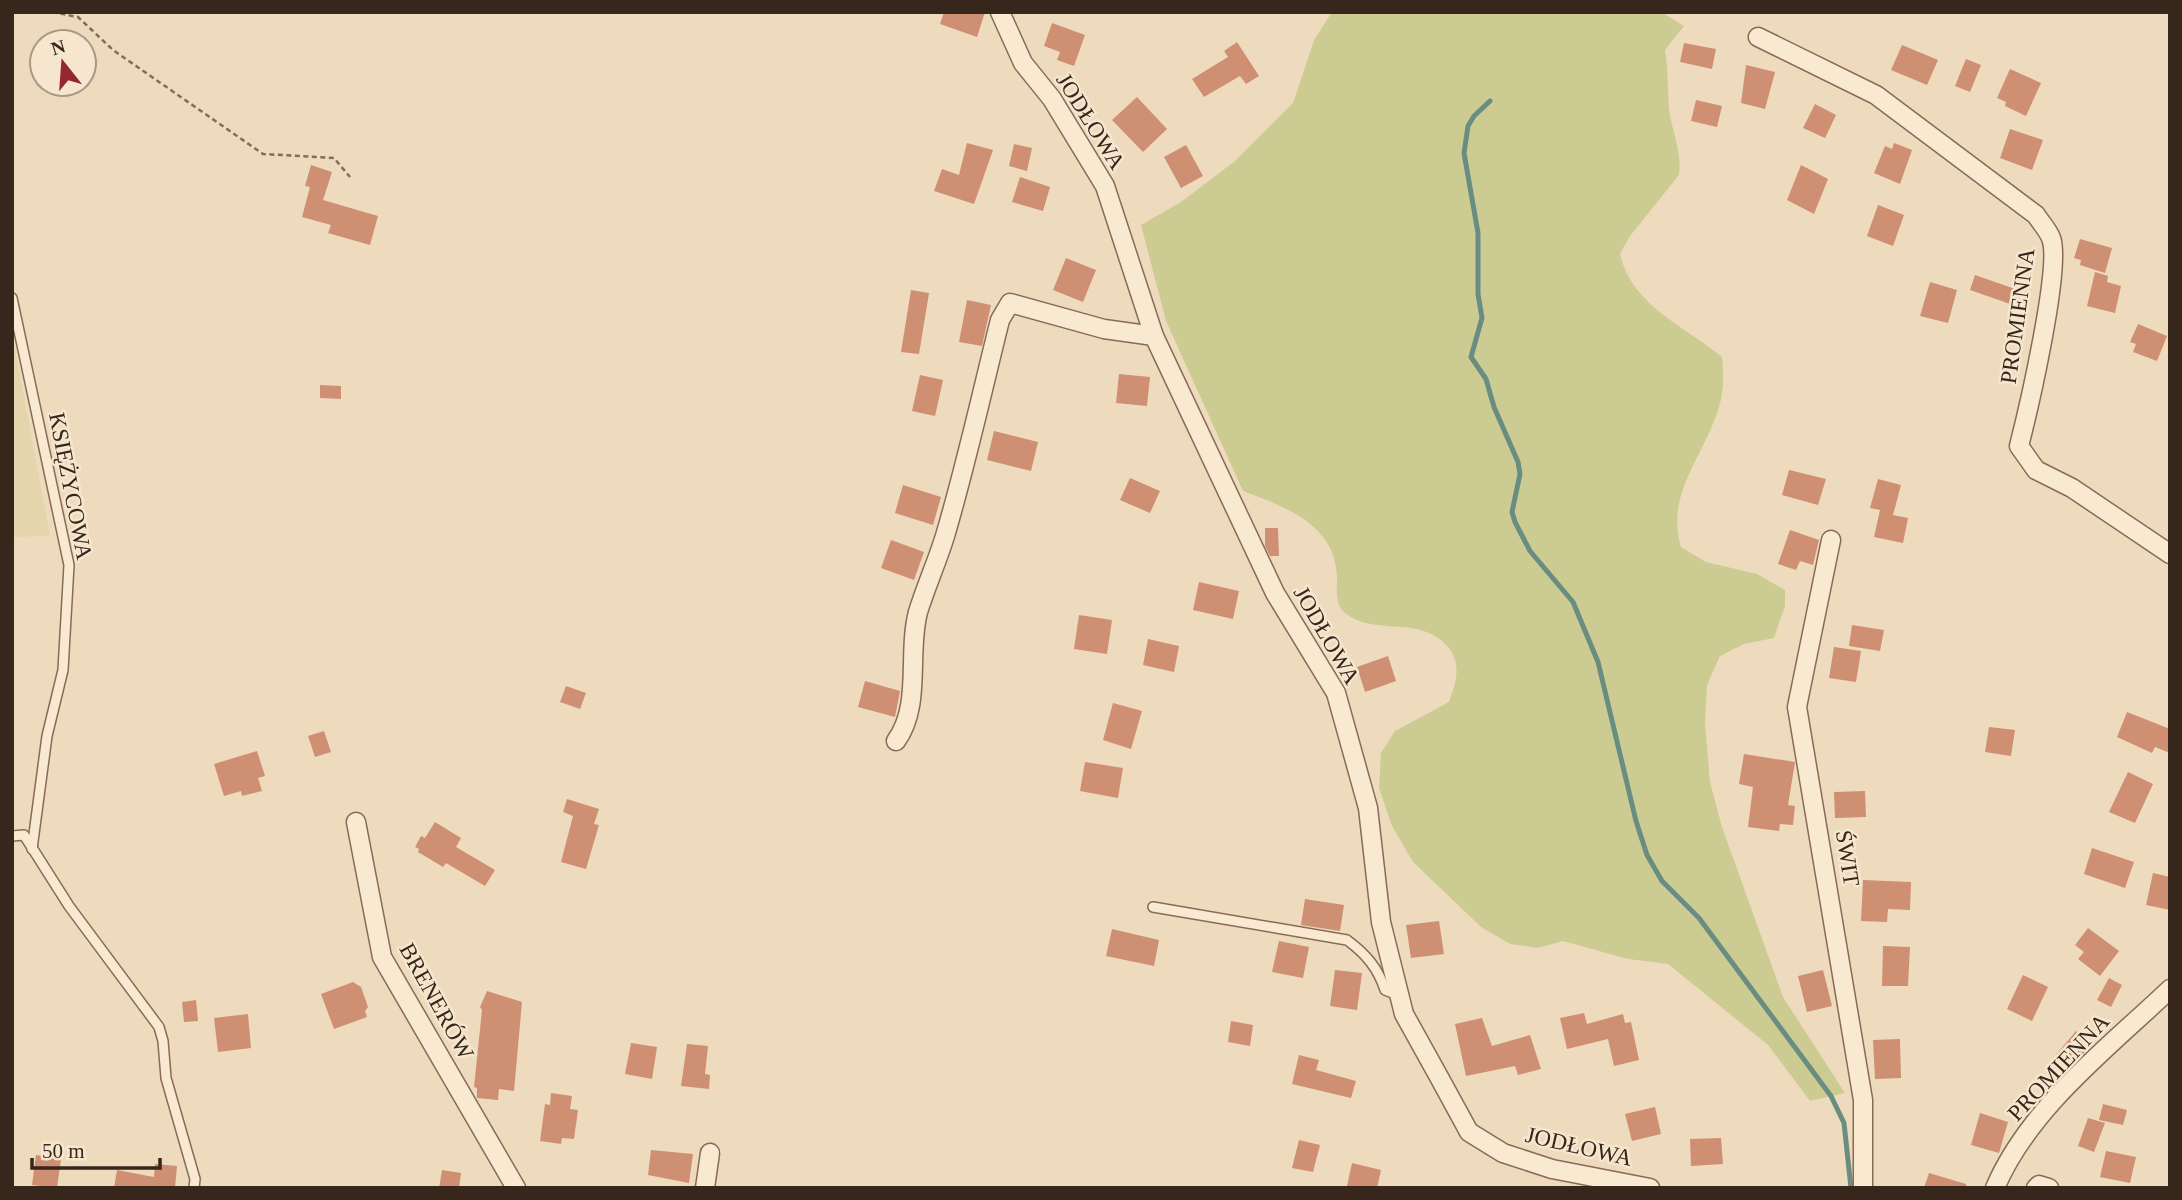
<svg xmlns="http://www.w3.org/2000/svg" width="2182" height="1200" viewBox="0 0 2182 1200" font-family="'Times New Roman',serif">
  <rect width="100%" height="100%" fill="#eedbbe"/>
  <!-- farmland -->
  <path fill="#e4d5ac" d="M12,344H14L50,536L12,537Z"/>
  <!-- green -->
  <path fill="#cccc92" d="M1332,12H1661L1684,26L1665,50C1669,72 1667,94 1670,116C1674,136 1682,155 1679,175L1630,236L1620,254C1632,306 1685,326 1722,357C1724,376 1724,392 1718,410C1704,456 1665,494 1681,547L1706,562L1757,574L1785,590V606L1774,638L1744,644L1720,656L1707,685L1705,723L1710,782L1722,827L1783,997L1845,1093L1810,1101L1768,1045L1668,964L1628,959L1563,941L1538,948L1510,944L1481,927L1413,862L1392,826L1379,788L1381,753L1395,731L1449,702C1456,683 1462,664 1448,647C1420,614 1375,637 1345,613C1335,605 1337,590 1337,578C1336,525 1286,507 1243,491L1166,321L1141,225L1181,202L1235,161L1293,103L1314,40Z"/>
  <g fill="none" stroke-linecap="round" stroke-linejoin="round">
    <!-- stream -->
    <path stroke="#698e81" stroke-width="5" d="M1490,101L1474,116L1468,126L1464,153L1478,233V294L1482,318L1471,357L1486,379L1494,407L1518,462L1520,474L1512,512L1515,522L1530,551L1573,602L1598,662L1636,821L1647,855L1662,881L1699,918L1831,1096L1844,1123L1851,1188"/>
  </g>
  <!-- building -->
  <g fill="#ce8f73">
    <path d="M944,12H985L977,37L940,24Z"/>
    <path d="M1052,23L1085,35L1074,66L1057,60L1060,52L1044,46Z"/>
    <path d="M1237,42L1259,76L1246,84L1240,76L1204,97L1192,79L1228,57L1224,51Z"/>
    <path d="M1684,43L1716,49L1712,69L1680,62Z"/>
    <path d="M1902,45L1938,60L1927,85L1891,70Z"/>
    <path d="M1966,59L1981,65L1970,92L1955,86Z"/>
    <path d="M1746,65L1775,72L1765,109L1741,103Z"/>
    <path d="M2010,69L2041,83L2026,116L2005,106L2006,102L1997,98Z"/>
    <path d="M1137,97L1167,129L1143,152L1112,120Z"/>
    <path d="M1696,100L1722,106L1717,127L1691,121Z"/>
    <path d="M1815,104L1836,115L1825,138L1803,128Z"/>
    <path d="M2010,129L2043,140L2032,170L2000,158Z"/>
    <path d="M967,143L993,150L974,204L934,191L942,169L959,175Z"/>
    <path d="M1894,143L1912,150L1900,184L1874,173L1885,146L1892,149Z"/>
    <path d="M1014,144L1032,148L1027,171L1009,166Z"/>
    <path d="M1186,145L1203,176L1181,188L1164,157Z"/>
    <path d="M311,165L332,172L323,200L378,216L370,245L328,233L331,225L302,217L310,187L305,186Z"/>
    <path d="M1801,165L1828,179L1814,214L1787,200Z"/>
    <path d="M1020,177L1050,187L1043,211L1012,202Z"/>
    <path d="M1878,205L1904,215L1893,246L1867,236Z"/>
    <path d="M2080,239L2112,248L2105,273L2080,265L2081,260L2074,258Z"/>
    <path d="M1066,258L1096,270L1083,302L1053,290Z"/>
    <path d="M2095,272L2108,276L2107,282L2121,286L2115,313L2087,306Z"/>
    <path d="M1975,275L2018,290L2013,305L1970,290Z"/>
    <path d="M1930,282L1957,290L1948,323L1920,316Z"/>
    <path d="M911,290L929,293L919,354L901,352Z"/>
    <path d="M967,300L991,305L982,346L959,342Z"/>
    <path d="M2138,324L2167,336L2157,361L2133,352L2136,344L2130,342Z"/>
    <path d="M1119,374L1150,377L1147,406L1116,403Z"/>
    <path d="M920,375L943,380L935,416L912,411Z"/>
    <path d="M320,385L341,386V399L320,398Z"/>
    <path d="M994,431L1038,442L1031,471L987,460Z"/>
    <path d="M1789,470L1826,479L1818,505L1782,495Z"/>
    <path d="M1130,478L1160,491L1150,513L1120,500Z"/>
    <path d="M1878,479L1901,485L1893,515L1908,518L1903,543L1874,537L1880,510L1870,508Z"/>
    <path d="M903,485L941,497L933,525L895,513Z"/>
    <path d="M1265,528H1278L1279,556H1270L1265,546Z"/>
    <path d="M1790,530L1819,540L1813,565L1800,561L1796,570L1778,564Z"/>
    <path d="M891,540L924,552L914,580L881,568Z"/>
    <path d="M1199,582L1239,591L1233,619L1193,610Z"/>
    <path d="M1079,615L1112,620L1107,654L1074,649Z"/>
    <path d="M1852,625L1884,630L1880,651L1849,646Z"/>
    <path d="M1148,639L1179,646L1174,672L1143,665Z"/>
    <path d="M1834,647L1861,651L1856,682L1829,678Z"/>
    <path d="M1388,656L1396,681L1365,692L1357,667Z"/>
    <path d="M865,681L900,691L895,717L858,707Z"/>
    <path d="M566,686L586,693L580,709L560,702Z"/>
    <path d="M1113,703L1142,711L1131,749L1103,740Z"/>
    <path d="M2127,712L2170,729V753L2155,747L2152,753L2117,737Z"/>
    <path d="M1989,727L2015,730L2011,756L1985,752Z"/>
    <path d="M324,731L331,752L315,757L308,736Z"/>
    <path d="M257,751L265,776L258,778L262,791L242,796L241,791L224,796L214,764Z"/>
    <path d="M1744,754L1795,762L1788,805L1795,806L1793,825L1780,824L1779,831L1748,827L1753,787L1739,784Z"/>
    <path d="M1085,762L1123,768L1118,798L1080,791Z"/>
    <path d="M2128,772L2153,784L2135,823L2109,812Z"/>
    <path d="M1865,791L1866,817L1835,818L1834,792Z"/>
    <path d="M567,799L599,809L594,824L599,825L586,869L561,862L573,816L563,812Z"/>
    <path d="M435,822L461,838L456,847L495,870L485,886L446,863L443,867L418,852L419,849L415,847L421,836L425,838Z"/>
    <path d="M2092,848L2134,862L2125,888L2084,874Z"/>
    <path d="M2153,873L2170,877V910L2146,905Z"/>
    <path d="M1863,880L1911,882L1910,910L1888,909L1887,922L1861,921Z"/>
    <path d="M1305,899L1344,905L1340,931L1301,925Z"/>
    <path d="M1439,921L1444,954L1411,958L1406,925Z"/>
    <path d="M2088,928L2119,951L2100,976L2078,959L2084,952L2075,945Z"/>
    <path d="M1112,929L1159,940L1154,966L1106,956Z"/>
    <path d="M1279,941L1309,947L1303,978L1272,972Z"/>
    <path d="M1883,946L1910,947L1908,986H1882Z"/>
    <path d="M1335,970L1362,973L1357,1010L1330,1006Z"/>
    <path d="M1823,970L1832,1006L1807,1012L1798,976Z"/>
    <path d="M2023,975L2048,987L2032,1021L2007,1009Z"/>
    <path d="M2109,978L2122,985L2111,1007L2097,1000Z"/>
    <path d="M353,982L361,987L368,1007L365,1011L367,1017L334,1029L321,994Z"/>
    <path d="M487,991L522,1002L514,1091L499,1089L498,1100L477,1098V1088L474,1087L482,1010L480,1007Z"/>
    <path d="M196,1000L198,1021L184,1022L182,1002Z"/>
    <path d="M1584,1013L1587,1024L1623,1014L1625,1023L1631,1022L1639,1060L1614,1066L1608,1039L1567,1049L1560,1018Z"/>
    <path d="M248,1014L251,1048L218,1052L214,1018Z"/>
    <path d="M1482,1018L1492,1046L1530,1035L1541,1069L1518,1075L1515,1066L1466,1076L1455,1024Z"/>
    <path d="M1231,1021L1253,1025L1250,1046L1228,1042Z"/>
    <path d="M2076,1031L2093,1044L2070,1066L2056,1055Z"/>
    <path d="M1900,1039L1901,1078L1875,1079L1873,1040Z"/>
    <path d="M631,1043L657,1047L652,1079L625,1074Z"/>
    <path d="M687,1044L708,1046L705,1074L710,1075L709,1089L681,1086Z"/>
    <path d="M1299,1055L1319,1060L1316,1070L1356,1081L1351,1098L1292,1084Z"/>
    <path d="M551,1093L572,1096L570,1109L578,1110L574,1139L562,1138L561,1144L540,1141L545,1104L550,1105Z"/>
    <path d="M2103,1104L2127,1110L2123,1125L2099,1120Z"/>
    <path d="M1655,1107L1661,1134L1632,1141L1625,1114Z"/>
    <path d="M1980,1113L2008,1122L1999,1153L1971,1145Z"/>
    <path d="M2088,1118L2105,1123L2094,1152L2078,1146Z"/>
    <path d="M1721,1138L1723,1164L1691,1166L1690,1139Z"/>
    <path d="M1299,1140L1320,1145L1313,1172L1292,1168Z"/>
    <path d="M651,1150L693,1154L689,1183L648,1175Z"/>
    <path d="M2106,1151L2136,1157L2130,1183L2100,1177Z"/>
    <path d="M36,1155L61,1159L57,1188L32,1185Z"/>
    <path d="M1352,1163L1381,1170L1377,1188L1347,1186Z"/>
    <path d="M155,1164L177,1166L175,1188H114L117,1170L154,1177Z"/>
    <path d="M442,1170L461,1173L459,1188H439Z"/>
    <path d="M1929,1173L1966,1184V1188H1924Z"/>
  </g>
  <g fill="none" stroke-linecap="round" stroke-linejoin="round">
    <!-- service casing -->
    <g stroke="#876b57" stroke-width="12">
      <g id="service">
        <path d="M12,298L69,565L63,670L47,736L32,849"/>
        <path d="M12,836L24,835L69,906L159,1027L163,1041L166,1078L195,1179L194,1188"/>
        <path d="M1153,907L1347,940C1366,954 1378,968 1385,990L1400,996"/>
      </g>
    </g>
    <!-- minor casing -->
    <g stroke="#876b57" stroke-width="21">
      <g id="minor">
        <path d="M1000,12L1023,63L1052,99L1105,186L1154,336L1275,593L1336,693L1368,808L1381,922L1404,1014L1439,1077L1469,1132L1503,1153L1552,1169L1650,1188"/>
        <path d="M1758,37L1876,95L2036,215C2041,223 2048,230 2051,238C2062,265 2028,411 2019,446L2036,470L2072,488L2170,554"/>
        <path d="M1831,540L1797,707L1863,1100V1188"/>
        <path d="M896,741C922,705 907,654 918,612C926,586 937,562 945,536C966,465 982,392 1000,320L1010,303L1104,329L1154,336"/>
        <path d="M356,822L382,957L516,1188"/>
        <path d="M705,1188L710,1153"/>
        <path d="M1995,1188C2029,1108 2108,1048 2170,989"/>
        <path d="M2036,1188L2039,1185L2049,1188"/>
      </g>
    </g>
    <!-- path -->
    <path stroke="#876b57" stroke-width="2.5" stroke-dasharray="5 3.5" stroke-linecap="butt" d="M52,12L78,17L113,50L263,154L334,158L350,177"/>
    <!-- service -->
    <use href="#service" stroke="#f9e9d1" stroke-width="9"/>
    <!-- minor -->
    <use href="#minor" stroke="#f9e9d1" stroke-width="18"/>
  </g>
  <g text-anchor="middle" stroke-width="5" stroke-linejoin="round" paint-order="stroke">
    <!-- street labels -->
    <g font-size="23" fill="#36261c" stroke="#f6e6ce">
      <text transform="translate(1091 121) rotate(58)" y="8">JODŁOWA</text>
      <text transform="translate(2017 316) rotate(-82)" y="8">PROMIENNA</text>
      <text transform="translate(71 486) rotate(79)" y="8">KSIĘŻYCOWA</text>
      <text transform="translate(1327 635) rotate(60)" y="8">JODŁOWA</text>
      <text transform="translate(1848 858) rotate(81)" y="8">ŚWIT</text>
      <text transform="translate(437 1001) rotate(61)" y="8">BRENERÓW</text>
      <text transform="translate(2058 1067) rotate(-47)" y="8">PROMIENNA</text>
      <text transform="translate(1579 1146) rotate(13)" y="8">JODŁOWA</text>
    </g>
  </g>
  <!-- border -->
  <rect width="2182" height="1200" fill="none" stroke="#36261c" stroke-width="28"/>
  <!-- north arrow -->
  <g transform="translate(63 63) rotate(343)"><circle r="33" fill="#f6e6ce" stroke="#a99987" stroke-width="2"/>
  <path d="M0-5L12 26L0 18L-12 26Z" fill="#972633"/>
  <text y="-10" font-size="19" font-weight="bold" text-anchor="middle" fill="#36261c">N</text>
  </g>
  <!-- scale -->
  <path d="M32 1158v10h128v-10" fill="none" stroke="#36261c" stroke-width="3.5"/>
  <text x="42" y="1158" font-size="21" fill="#36261c" stroke="#f6e6ce" stroke-width="5" paint-order="stroke">50 m</text>
</svg>
